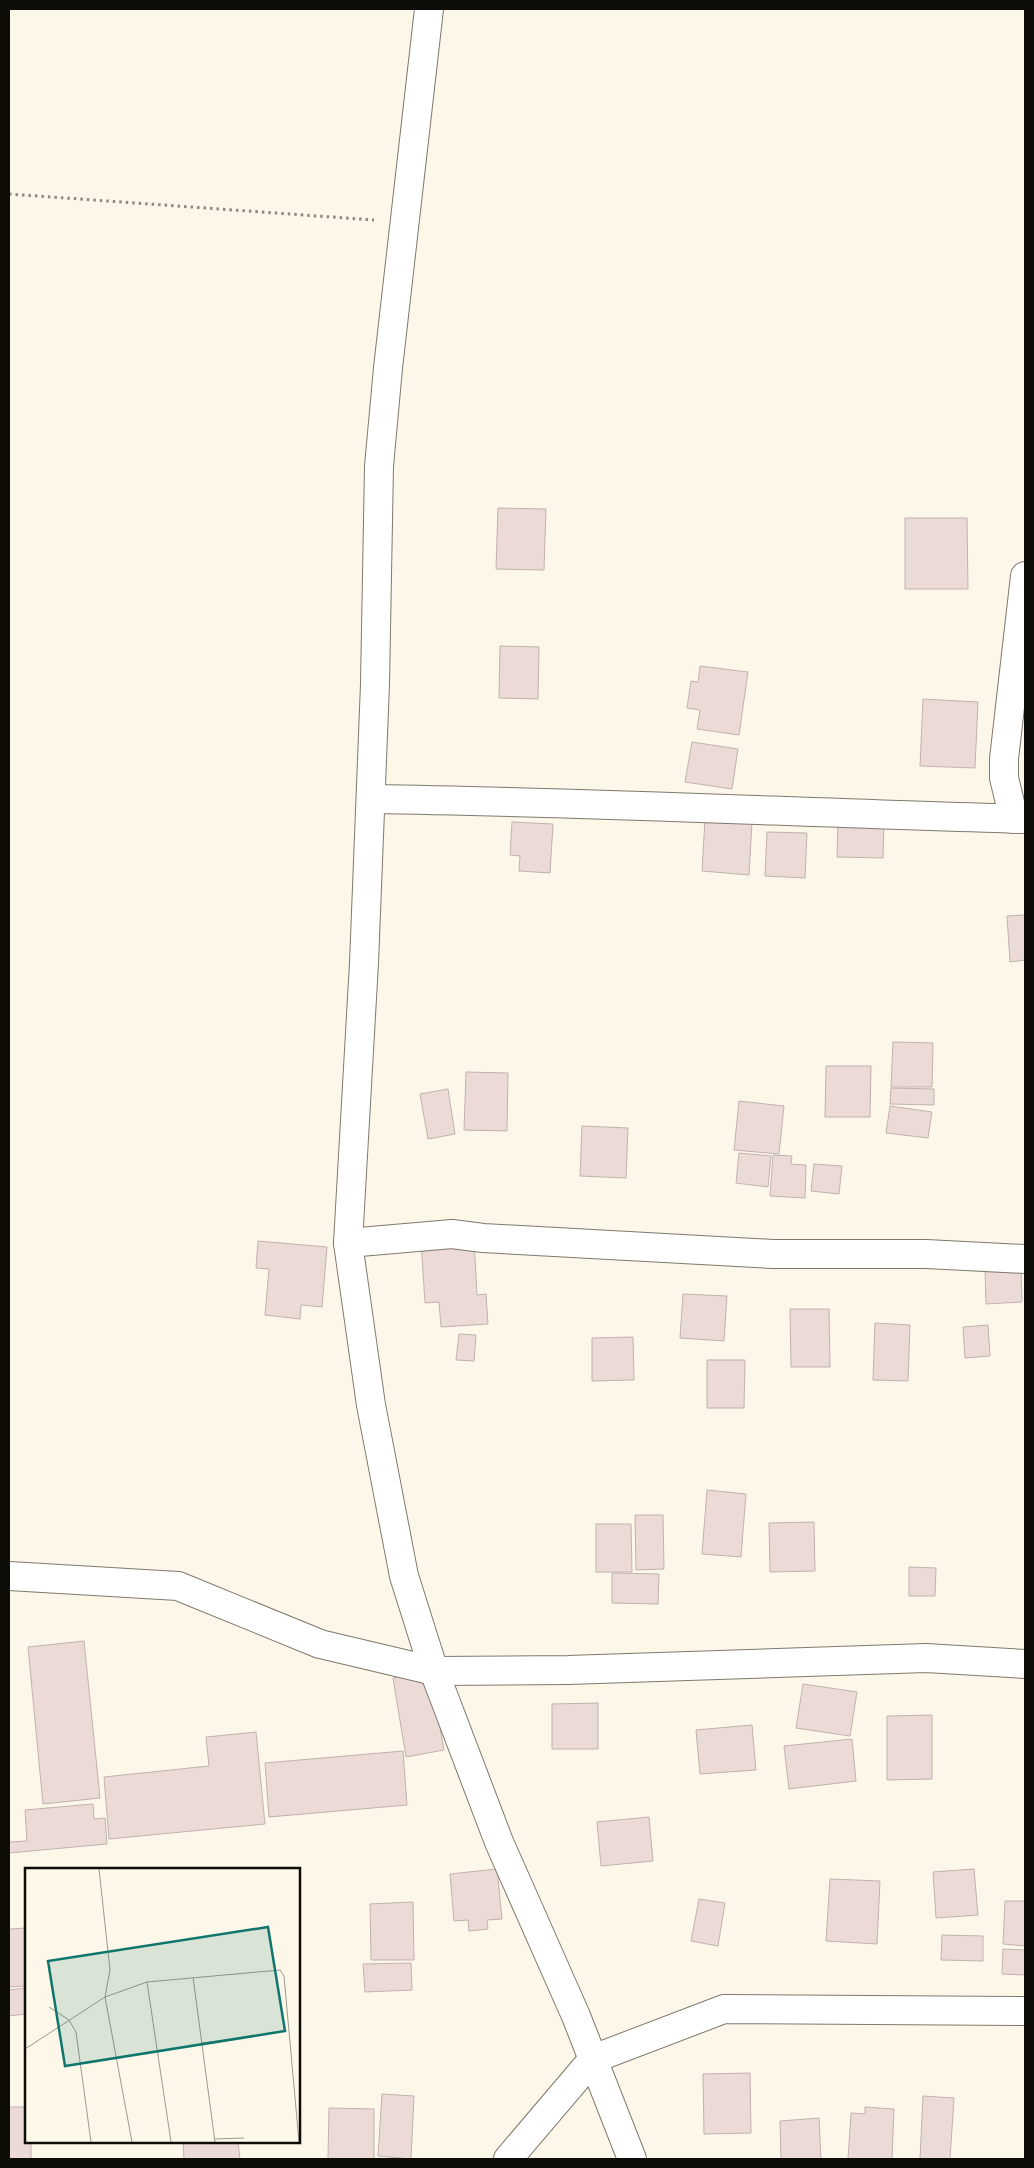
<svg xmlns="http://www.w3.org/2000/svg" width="1034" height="2168" viewBox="0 0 1034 2168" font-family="'PT Sans Narrow',sans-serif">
  <rect width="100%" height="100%" fill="#fdf7e9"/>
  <!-- building -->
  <g fill="#ebdad6" stroke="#c2b2ae">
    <path d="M498,508L546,509L544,570L496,569Z"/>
    <path d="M905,518H967L968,589H905Z"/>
    <path d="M500,646L539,647L538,699L499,698Z"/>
    <path d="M700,666L748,672L739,735L697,729L700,710L687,708L691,681L698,682Z"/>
    <path d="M923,699L978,702L975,768L920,766Z"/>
    <path d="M692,742L738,749L732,789L685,782Z"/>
    <path d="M705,819L752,822L749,875L702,871Z"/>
    <path d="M838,820L884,821L883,858L837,857Z"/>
    <path d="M512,822L553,824L550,873L519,871L520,856L510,855Z"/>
    <path d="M767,832L807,833L805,878L765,876Z"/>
    <path d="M1025,915V960L1010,962L1007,916Z"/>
    <path d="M893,1042L933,1043L932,1087H891Z"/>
    <path d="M826,1066H871L870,1117H825Z"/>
    <path d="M466,1072L508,1073L507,1131L464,1130Z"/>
    <path d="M891,1088L934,1089V1105L890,1104Z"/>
    <path d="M448,1089L455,1134L428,1139L420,1094Z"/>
    <path d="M739,1101L784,1106L779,1154L734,1150Z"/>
    <path d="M890,1106L932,1112L928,1138L886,1133Z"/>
    <path d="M582,1126L628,1128L626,1178L580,1176Z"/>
    <path d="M739,1153L771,1156L768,1187L736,1183Z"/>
    <path d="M773,1155L792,1156L791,1164L806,1165L805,1198L770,1196Z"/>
    <path d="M814,1164L842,1166L839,1194L811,1191Z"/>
    <path d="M474,1238L477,1295L486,1294L488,1324L441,1327L439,1302L425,1303L421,1241Z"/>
    <path d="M258,1241L327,1247L322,1307L301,1305L300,1319L265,1315L269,1269L256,1268Z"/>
    <path d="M1021,1267L1022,1302L986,1304L985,1268Z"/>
    <path d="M683,1294L727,1296L724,1341L680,1338Z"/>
    <path d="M790,1309H829L830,1367H791Z"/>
    <path d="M875,1323L910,1325L908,1381L873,1380Z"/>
    <path d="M988,1325L990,1356L965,1358L963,1327Z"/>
    <path d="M459,1334L476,1335L474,1361L456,1360Z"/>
    <path d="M633,1337L634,1380L592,1381V1338Z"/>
    <path d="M707,1360H745L744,1408H707Z"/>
    <path d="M707,1490L746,1494L741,1557L702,1554Z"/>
    <path d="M635,1515H663L664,1569L636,1570Z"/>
    <path d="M814,1522L815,1571L770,1572L769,1523Z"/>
    <path d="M596,1524H631L632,1572H596Z"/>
    <path d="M909,1567L936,1568L935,1596H909Z"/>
    <path d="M612,1573L659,1574L658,1604L612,1603Z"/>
    <path d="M84,1641L100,1798L43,1804L28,1647Z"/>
    <path d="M430,1671L444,1750L406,1757L393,1678Z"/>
    <path d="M803,1684L857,1692L850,1736L796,1728Z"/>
    <path d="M598,1703V1749H552V1704Z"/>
    <path d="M932,1715V1779L887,1780V1716Z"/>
    <path d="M752,1725L756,1770L700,1774L696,1730Z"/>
    <path d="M256,1732L265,1824L109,1839L104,1777L209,1766L206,1737Z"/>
    <path d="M852,1739L856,1781L789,1789L784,1746Z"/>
    <path d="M403,1751L407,1805L269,1817L265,1763Z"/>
    <path d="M93,1804L94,1819L105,1818L107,1844L9,1853V1842L27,1841L25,1810Z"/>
    <path d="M649,1817L653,1861L601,1866L597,1822Z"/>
    <path d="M497,1869L502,1919L487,1920L488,1929L469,1931L468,1920L454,1921L450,1874Z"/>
    <path d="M974,1869L978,1915L936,1918L933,1872Z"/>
    <path d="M830,1879L880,1881L877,1944L826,1941Z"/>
    <path d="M699,1899L725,1903L718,1946L691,1941Z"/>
    <path d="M1005,1901H1025V1946L1003,1944Z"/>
    <path d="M413,1902L414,1960H371L370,1904Z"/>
    <path d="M26,1928V1986L9,1987V1929Z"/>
    <path d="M942,1935L983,1936V1961L941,1960Z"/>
    <path d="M1003,1949L1025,1950V1975L1002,1974Z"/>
    <path d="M411,1963L412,1990L365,1992L363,1964Z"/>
    <path d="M26,1988V2014L9,2016V1990Z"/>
    <path d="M750,2073L751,2133L704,2134L703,2074Z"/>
    <path d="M382,2094L414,2096L411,2159L378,2156Z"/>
    <path d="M923,2096L954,2098L950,2159H920Z"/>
    <path d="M9,2107H26V2142H31V2159H9Z"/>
    <path d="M865,2107L894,2109L892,2159H848L851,2113L865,2114Z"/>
    <path d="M329,2108L374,2109V2159H328Z"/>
    <path d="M819,2118L821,2159H781L780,2121Z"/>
    <path d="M183,2142H238L240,2159H184Z"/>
  </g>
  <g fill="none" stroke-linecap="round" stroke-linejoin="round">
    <!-- street casing -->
    <g stroke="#7f796d" stroke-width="30">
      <g id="street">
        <path d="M429,9L388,368L379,466L375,684L364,963L348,1243L371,1405L404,1576L434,1671L499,1842L576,2016L632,2159"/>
        <path d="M371,799C589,802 807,813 1025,819"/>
        <path d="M1014,819L1004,778V759L1025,576"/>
        <path d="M348,1243L452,1234L483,1238L773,1254H926L1025,1259"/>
        <path d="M9,1576L178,1586L320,1644L434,1671L568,1670L926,1658L1025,1664"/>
        <path d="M508,2159L593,2059L724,2009L1025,2011"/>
      </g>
    </g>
    <!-- path -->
    <path stroke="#8d897f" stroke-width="3" stroke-dasharray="2.5 4" stroke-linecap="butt" d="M9,194L374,220"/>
    <!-- street -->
    <use href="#street" stroke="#fff" stroke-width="28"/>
  </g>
  <!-- overview -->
  <g transform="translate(25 1868)">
    <rect width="275" height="275" fill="#fdf7e9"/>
    <path fill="none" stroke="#9d998f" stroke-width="1" d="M74,1L85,102L80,129L107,274M168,109L190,274M122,114L146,274M24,139L44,152L51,164L66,274M176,175L201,172M0,181L80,129L122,114L255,102L259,108L274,274M190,271L219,270"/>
    <path fill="#0f766e" fill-opacity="0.15" stroke="#0f766e" stroke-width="2.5" d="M243,59L260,163L40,198L23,93Z"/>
    <rect width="275" height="275" fill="none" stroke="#0e0c07" stroke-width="2.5"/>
  </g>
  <!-- border -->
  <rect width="1034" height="2168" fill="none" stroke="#0e0c07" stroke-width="20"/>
</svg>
